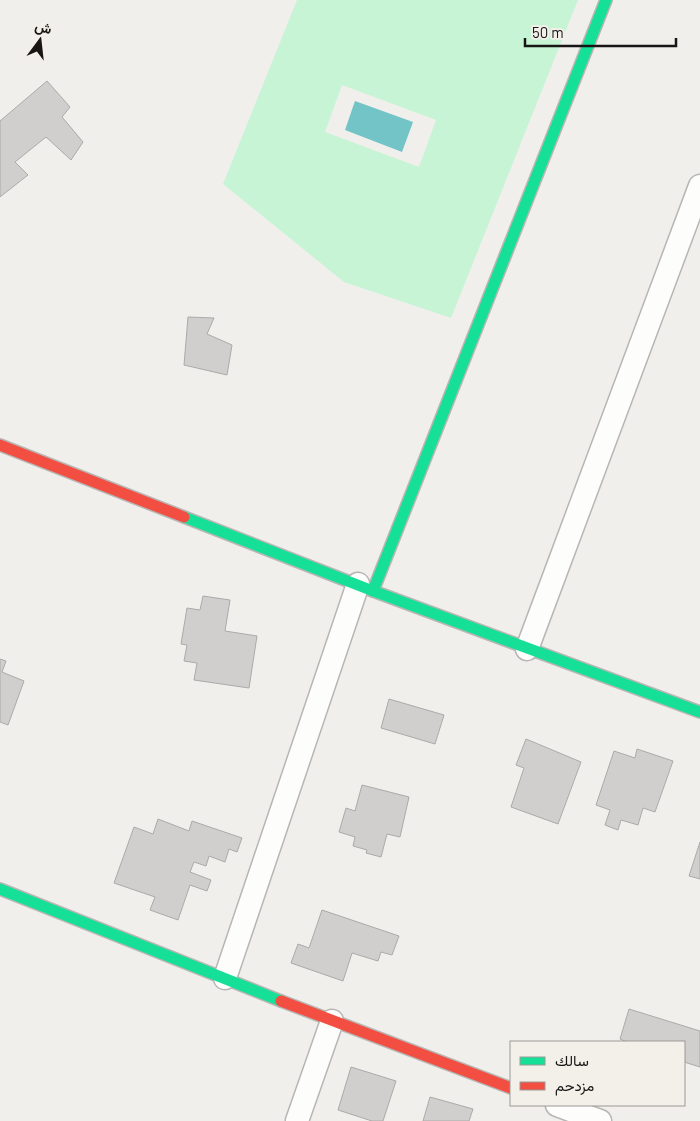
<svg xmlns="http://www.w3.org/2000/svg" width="700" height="1121" viewBox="0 0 700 1121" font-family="Barlow,Vazirmatn,sans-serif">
  <rect width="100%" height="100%" fill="#f1efec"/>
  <!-- green -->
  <path fill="#c6f4d4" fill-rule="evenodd" d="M297,0H578L451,318L344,282L223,184ZM342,85L436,120L419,167L325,132Z"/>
  <!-- water -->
  <path fill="#72c4c6" d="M355,101L413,122L402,152L345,130Z"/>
  <!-- building -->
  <g fill="#d1cfcd" stroke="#acaaa9">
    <path d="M47,81L70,107L62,117L83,142L71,160L46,137L15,162L28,175L0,197V121Z"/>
    <path d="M188,317L214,318L207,334L232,345L227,375L184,365Z"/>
    <path d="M203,596L230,600L225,631L257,636L249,688L194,680L197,663L184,661L187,645L181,644L187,608L200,610Z"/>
    <path d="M0,659L6,661L2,672L24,681L8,725L0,722Z"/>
    <path d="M389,699L444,715L435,744L381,728Z"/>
    <path d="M526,739L581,762L558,824L511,807L524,768L516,765Z"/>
    <path d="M637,749L673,761L655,812L643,808L638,825L621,820L618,830L605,825L610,810L596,805L614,751L635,758Z"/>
    <path d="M362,785L409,797L400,837L387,834L381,857L366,853L367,850L353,846L355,837L339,832L346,808L355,811Z"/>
    <path d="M158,819L189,831L192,821L242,838L237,852L229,849L225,862L209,856L206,866L194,862L190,872L211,880L207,891L190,885L178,920L150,910L155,897L114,883L134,827L153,834Z"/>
    <path d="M700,842V879L689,876Z"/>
    <path d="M322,910L399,936L392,955L381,952L378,961L352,953L343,981L291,963L298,944L309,948Z"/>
    <path d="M629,1009L700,1031V1067L684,1062V1042H627L620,1039Z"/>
    <path d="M351,1067L396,1081L383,1121H372L338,1110Z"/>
    <path d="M430,1097L473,1109L469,1121H423Z"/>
  </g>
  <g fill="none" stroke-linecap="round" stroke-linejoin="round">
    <!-- street casing -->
    <g stroke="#b8b6b4" stroke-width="25">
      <g id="street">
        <path d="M527,649L700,186"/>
        <path d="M225,978L358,584"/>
        <path d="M557,1105L600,1121"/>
        <path d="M297,1121L332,1021"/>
      </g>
    </g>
    <!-- fast casing -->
    <g stroke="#b8b6b4" stroke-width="14">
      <g id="fast">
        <path d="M184,517L373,591L700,712"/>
        <path d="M373,591L606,0"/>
        <path d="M0,889L281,1001"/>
      </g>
    </g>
    <!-- jam casing -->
    <g stroke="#b8b6b4" stroke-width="14">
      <g id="jam">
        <path d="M0,445L184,517"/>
        <path d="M281,1001L511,1088"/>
      </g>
    </g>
    <!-- street -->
    <use href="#street" stroke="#fdfdfc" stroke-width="22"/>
    <!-- fast -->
    <use href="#fast" stroke="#16e098" stroke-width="11"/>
    <!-- jam -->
    <use href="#jam" stroke="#f24e42" stroke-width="11"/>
  </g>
  <!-- legend -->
  <rect x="510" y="1041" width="175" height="65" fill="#f3f0ea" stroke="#9b9994"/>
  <rect x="520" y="1057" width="25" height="8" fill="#16e098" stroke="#9b9994"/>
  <text x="555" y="1066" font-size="15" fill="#171614">سالك</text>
  <rect x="520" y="1082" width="25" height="8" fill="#f24e42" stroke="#9b9994"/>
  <text x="555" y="1091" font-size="15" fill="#171614">مزدحم</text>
  <!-- north arrow -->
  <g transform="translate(40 40) rotate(15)" stroke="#f3f0ea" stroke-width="4" paint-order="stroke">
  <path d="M0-4L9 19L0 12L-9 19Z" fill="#171614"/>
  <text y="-8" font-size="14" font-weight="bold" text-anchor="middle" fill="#171614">ش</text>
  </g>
  <!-- scale -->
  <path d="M525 38v8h151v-8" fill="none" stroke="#171614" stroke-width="2.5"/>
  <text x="532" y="38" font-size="15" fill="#171614" stroke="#f3f0ea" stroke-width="4" paint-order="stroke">50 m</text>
</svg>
